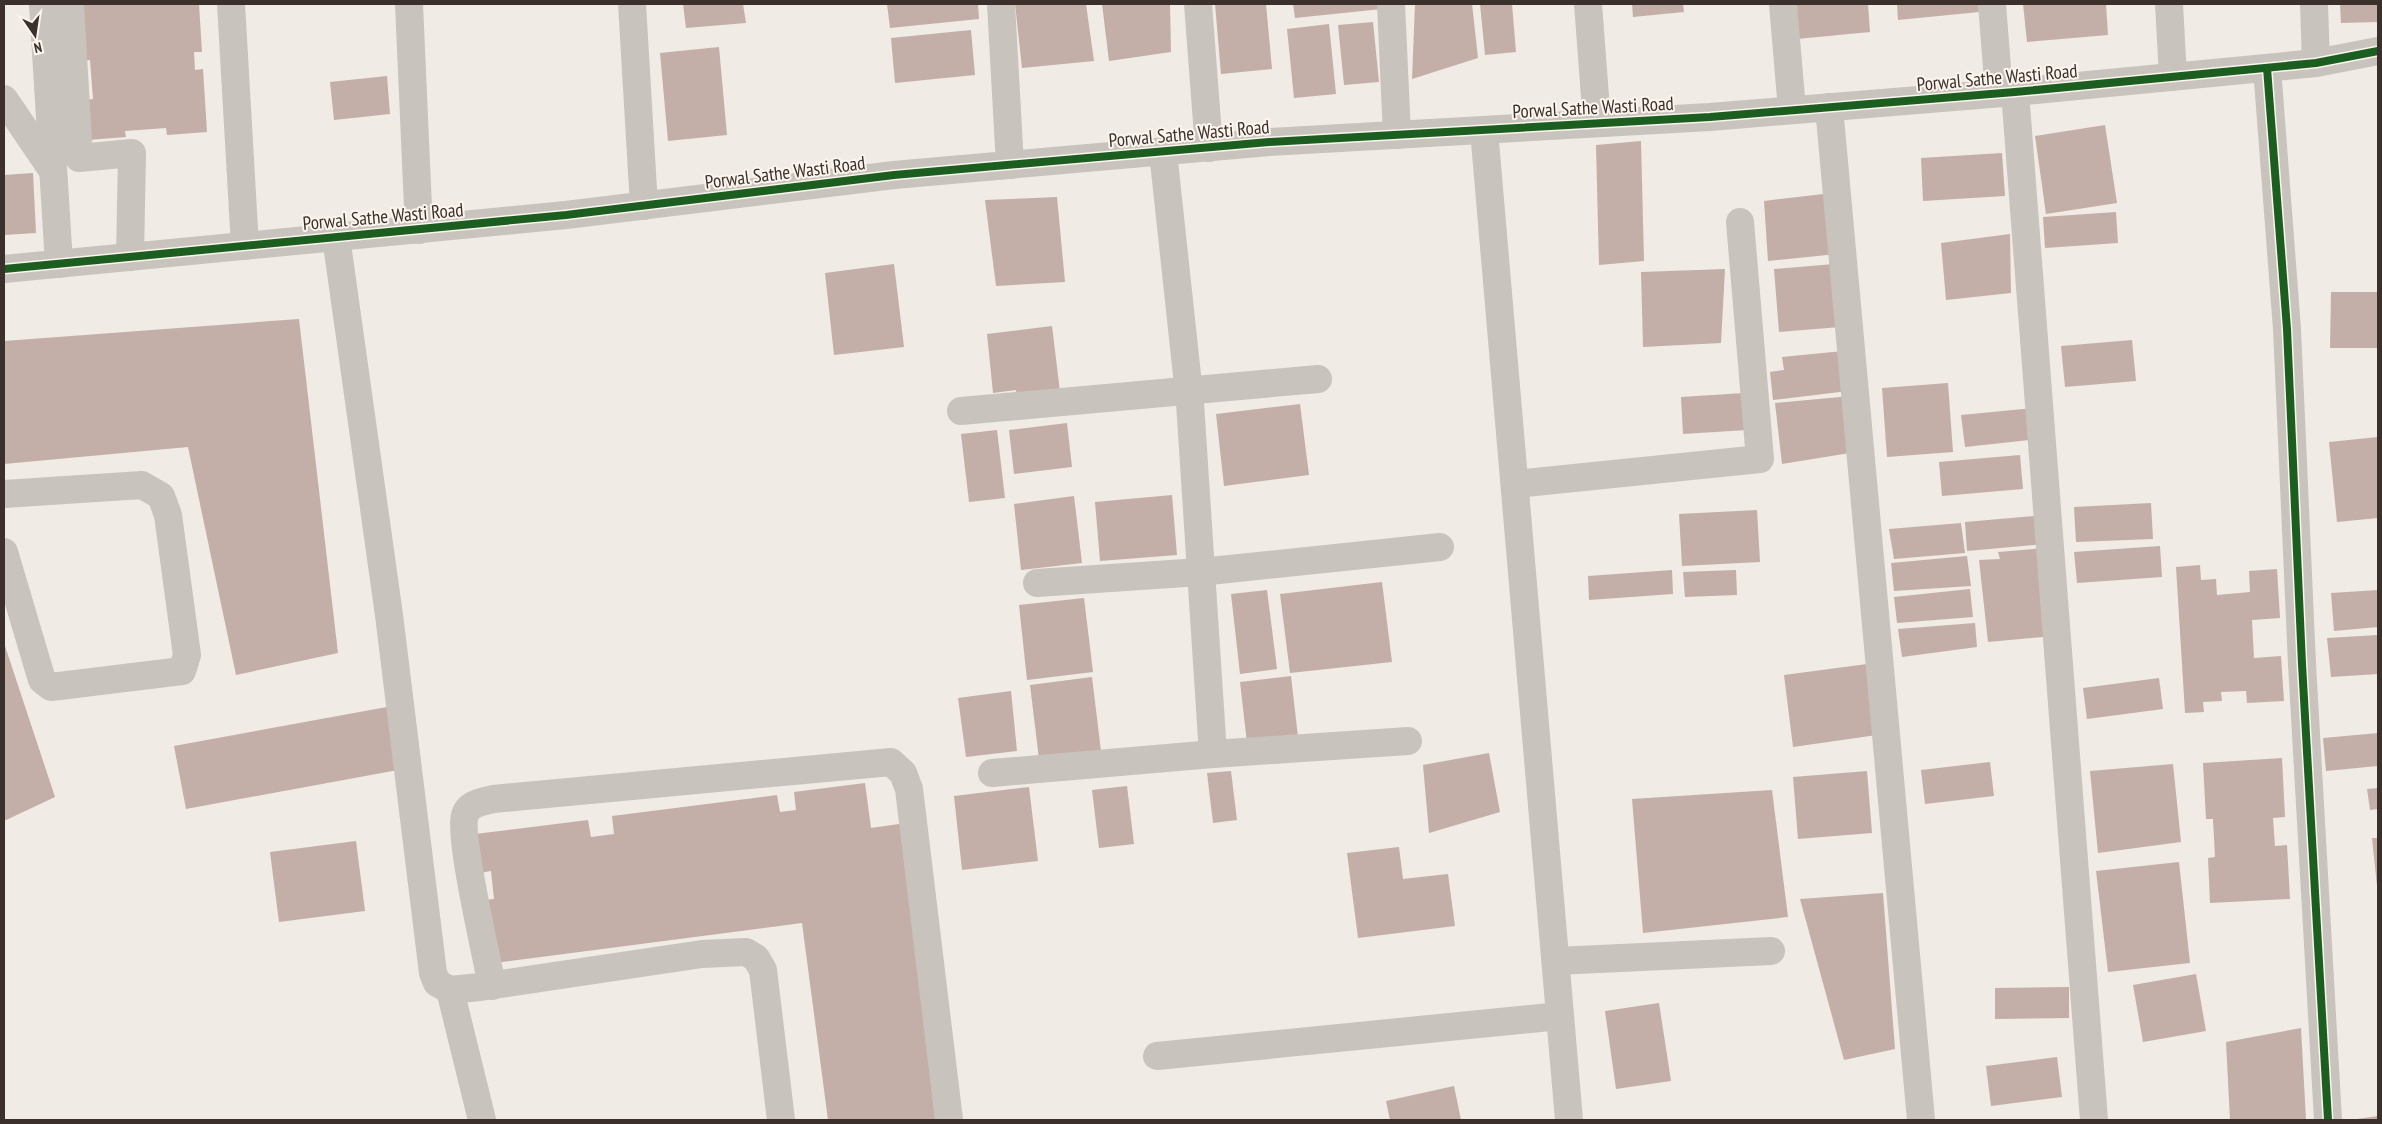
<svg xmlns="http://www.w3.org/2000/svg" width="2382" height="1124" viewBox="0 0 2382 1124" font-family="'PT Sans Narrow',sans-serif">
  <rect width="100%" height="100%" fill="#f0ebe5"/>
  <!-- building -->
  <g fill="#c3afa7">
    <path d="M79,4H199L202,52H194L195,70L203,69L207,132L167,135L166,128L125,131L126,137L88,140L85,100L93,99L90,60L82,61Z"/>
    <path d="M683,4H743L746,23L686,28Z"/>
    <path d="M887,4H978L979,19L890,28Z"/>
    <path d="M1015,4H1086L1094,61L1022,68Z"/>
    <path d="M1102,4H1170L1171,52L1109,61Z"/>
    <path d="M1215,4H1266L1272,69L1221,74Z"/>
    <path d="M1293,4H1381L1382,9L1295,18Z"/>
    <path d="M1415,4H1472L1478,58L1412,79Z"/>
    <path d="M1480,4H1512L1516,52L1485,55Z"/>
    <path d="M1632,4H1683L1684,12L1633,17Z"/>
    <path d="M1794,4H1868L1870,32L1797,39Z"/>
    <path d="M1897,4H1978L1979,12L1898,20Z"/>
    <path d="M2023,4H2106L2108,35L2027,42Z"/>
    <path d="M2340,4H2378V22L2341,23Z"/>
    <path d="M1373,22L1379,82L1344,85L1338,25Z"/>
    <path d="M1329,24L1336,94L1294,98L1287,29Z"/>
    <path d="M971,30L975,75L895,83L891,38Z"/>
    <path d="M719,47L727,135L668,141L660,53Z"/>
    <path d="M387,76L390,114L334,120L330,82Z"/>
    <path d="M2105,125L2117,203L2046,214L2035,136Z"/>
    <path d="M1641,141L1644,261L1599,265L1596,145Z"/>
    <path d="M2002,153L2005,196L1923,201L1921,158Z"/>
    <path d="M33,173L36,233L4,235V175Z"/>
    <path d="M1832,193L1837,254L1768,261L1764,201Z"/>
    <path d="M1057,197L1065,282L996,286L985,200Z"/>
    <path d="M2116,212L2118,243L2045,248L2043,217Z"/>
    <path d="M2010,234L2011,293L1946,300L1941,243Z"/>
    <path d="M894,264L904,347L834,355L825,273Z"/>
    <path d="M1834,264L1840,327L1779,332L1774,269Z"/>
    <path d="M1725,269L1721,343L1643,347L1641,272Z"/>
    <path d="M2331,292H2378V348H2330Z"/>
    <path d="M299,319L338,653L236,675L188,447L4,464V341Z"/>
    <path d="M1052,326L1061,400L1018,405L1016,390L993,393L987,334Z"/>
    <path d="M2132,340L2136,381L2065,387L2061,346Z"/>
    <path d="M1843,351L1848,391L1773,400L1770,372L1784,370L1782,357Z"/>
    <path d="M1948,383L1953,452L1887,457L1882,388Z"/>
    <path d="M1744,393L1747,430L1683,434L1681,397Z"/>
    <path d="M1851,396L1856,452L1782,464L1775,403Z"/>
    <path d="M1300,404L1309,475L1224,486L1216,414Z"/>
    <path d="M2035,408L2038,439L1965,447L1961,415Z"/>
    <path d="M1067,423L1072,467L1014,474L1009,430Z"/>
    <path d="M997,430L1005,498L969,502L961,434Z"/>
    <path d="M2378,437V518L2337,522L2329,442Z"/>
    <path d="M2020,455L2023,489L1942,496L1939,462Z"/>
    <path d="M1172,495L1177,555L1100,561L1095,502Z"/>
    <path d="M1074,496L1082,563L1021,570L1014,504Z"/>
    <path d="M2151,503L2153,539L2076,542L2074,507Z"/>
    <path d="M1757,510L1760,562L1682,566L1679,514Z"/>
    <path d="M2044,515L2046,544L1967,551L1965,522Z"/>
    <path d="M1961,523L1965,553L1894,559L1889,529Z"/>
    <path d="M2160,546L2162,577L2077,583L2074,552Z"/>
    <path d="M2045,548L2053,636L1988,642L1979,560L2000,559L1998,552Z"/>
    <path d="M1967,556L1971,586L1894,591L1891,563Z"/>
    <path d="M2200,565L2201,580L2216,579L2217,595L2250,592L2249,571L2277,569L2280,618L2252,620L2254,658L2281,656L2284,701L2247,703L2246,691L2221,692L2222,701L2203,702L2204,712L2185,713L2176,567Z"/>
    <path d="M1672,570L1673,594L1589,600L1588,576Z"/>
    <path d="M1736,570L1737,595L1685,597L1683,572Z"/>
    <path d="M1382,582L1392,662L1290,673L1280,594Z"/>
    <path d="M1970,589L1973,617L1897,623L1894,597Z"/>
    <path d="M1267,590L1277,669L1240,674L1231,594Z"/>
    <path d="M2378,590V627L2334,631L2331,593Z"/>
    <path d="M1084,598L1093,672L1027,680L1019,605Z"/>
    <path d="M1975,623L1977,647L1902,657L1898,629Z"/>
    <path d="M2378,635V674L2331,677L2327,638Z"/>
    <path d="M4,643L55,797L4,821Z"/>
    <path d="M1867,664L1877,735L1793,747L1784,675Z"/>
    <path d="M1291,676L1298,737L1247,743L1240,682Z"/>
    <path d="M1092,677L1101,751L1039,759L1030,685Z"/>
    <path d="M2159,678L2163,709L2087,719L2083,688Z"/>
    <path d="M1011,691L1017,751L966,757L958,698Z"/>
    <path d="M387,707L398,770L186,809L174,746Z"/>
    <path d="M2378,733V766L2326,771L2323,738Z"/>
    <path d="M1489,753L1500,812L1429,833L1423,765Z"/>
    <path d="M2282,758L2285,817L2273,818L2275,846L2287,845L2290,899L2210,903L2208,858L2215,857L2213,819H2206L2203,763Z"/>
    <path d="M1990,762L1994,796L1925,804L1921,770Z"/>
    <path d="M2173,764L2181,842L2098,853L2090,771Z"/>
    <path d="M1231,771L1237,820L1213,823L1207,773Z"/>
    <path d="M1867,771L1872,833L1798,839L1793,777Z"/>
    <path d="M865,783L871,828L906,823L944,1120H828L802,923L495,963L483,900L494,899L491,871L480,873L475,834L588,820L591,837L614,834L612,816L777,795L780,812L796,810L794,792Z"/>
    <path d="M1127,786L1134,844L1099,848L1092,790Z"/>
    <path d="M1029,787L1038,861L962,870L954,796Z"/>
    <path d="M2378,788V809L2370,810L2367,789Z"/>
    <path d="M1772,790L1788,917L1643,933L1632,799Z"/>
    <path d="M2372,838H2378V885L2377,886Z"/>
    <path d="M356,841L365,911L279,922L270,852Z"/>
    <path d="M1399,847L1403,879L1448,874L1455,926L1358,938L1347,853Z"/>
    <path d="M2179,862L2190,963L2108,972L2096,871Z"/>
    <path d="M1883,893L1895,1049L1844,1060L1800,899Z"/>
    <path d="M2196,974L2206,1031L2143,1042L2133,985Z"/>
    <path d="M2069,987V1018L1995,1019V988Z"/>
    <path d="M1659,1003L1671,1081L1616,1089L1605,1011Z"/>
    <path d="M2301,1028L2306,1120H2230L2226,1042Z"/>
    <path d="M2057,1057L2062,1097L1991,1106L1986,1066Z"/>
    <path d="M1454,1086L1461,1120H1390L1386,1101Z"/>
    <path d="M2378,1116V1120H2357V1119Z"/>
  </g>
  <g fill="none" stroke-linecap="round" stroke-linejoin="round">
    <!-- minor -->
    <g stroke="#c9c3be" stroke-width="28">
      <path d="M43,4L59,264"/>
      <path d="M70,4L79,158L132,153L130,257"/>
      <path d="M231,4L245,246"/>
      <path d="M409,4L419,230"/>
      <path d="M632,4L644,206"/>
      <path d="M1001,4L1010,165"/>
      <path d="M1198,4L1209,148"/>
      <path d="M1391,4L1397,135"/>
      <path d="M1588,4L1597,123"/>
      <path d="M1783,4L1792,110"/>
      <path d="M1992,4L1999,93"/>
      <path d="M2169,4L2173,77"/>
      <path d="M2314,4L2316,63"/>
      <path d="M2267,68L2287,329L2302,664L2328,1120"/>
      <path d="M2015,92L2094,1120"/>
      <path d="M4,99L53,171"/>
      <path d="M1829,107L1921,1120"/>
      <path d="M1484,130L1569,1120"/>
      <path d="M1163,152L1190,403L1213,754"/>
      <path d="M336,237L389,615L433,973L437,983L450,990L480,987L702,954L746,952L756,958L763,970L781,1120"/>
      <path d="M4,269L566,215L894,175L1269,142L1710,117L2015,92L2316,63L2378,51"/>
      <path d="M961,411L1318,379"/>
      <path d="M1515,484L1760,459L1740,222"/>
      <path d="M4,494L142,485L161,496L168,515L187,655L182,671L51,687L42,680L4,552"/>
      <path d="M1037,583L1200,572L1440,547"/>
      <path d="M992,773L1213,754L1408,741"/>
      <path d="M1556,961L1771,951"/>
      <path d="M492,986C487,958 458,835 465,815C469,803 482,802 493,799L891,762L903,773L909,789L949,1120"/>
      <path d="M450,990L482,1120"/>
      <path d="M1157,1056L1560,1016"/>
    </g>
    <!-- cycleway casing -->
    <g stroke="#fbf5ee" stroke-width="11">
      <g id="cycleway">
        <path d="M2267,68L2287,329L2302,664L2328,1120"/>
        <path d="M4,269L566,215L894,175L1269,142L1710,117L2015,92L2316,63L2378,51"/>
      </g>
    </g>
    <!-- cycleway -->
    <use href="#cycleway" stroke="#1b5e20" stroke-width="8"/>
  </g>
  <g text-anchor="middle" stroke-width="4" stroke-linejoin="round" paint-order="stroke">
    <!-- street labels -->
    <g font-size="19" fill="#3b302b" stroke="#fbf5ee">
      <text transform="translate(1997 77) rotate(-5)" y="7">Porwal Sathe Wasti Road</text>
      <text transform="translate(1593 107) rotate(-3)" y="7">Porwal Sathe Wasti Road</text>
      <text transform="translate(1189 133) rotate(-5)" y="7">Porwal Sathe Wasti Road</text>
      <text transform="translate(785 172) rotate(-7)" y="7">Porwal Sathe Wasti Road</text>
      <text transform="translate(383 216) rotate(-5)" y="7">Porwal Sathe Wasti Road</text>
    </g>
  </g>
  <!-- border -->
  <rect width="2382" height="1124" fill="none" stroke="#3b302b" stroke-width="10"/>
  <!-- north arrow -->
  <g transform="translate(35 35) rotate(167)" stroke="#fbf5ee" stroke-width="4" paint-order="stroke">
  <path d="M0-4L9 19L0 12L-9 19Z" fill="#3b302b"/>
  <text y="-8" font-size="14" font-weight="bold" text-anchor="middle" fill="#3b302b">N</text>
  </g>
</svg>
